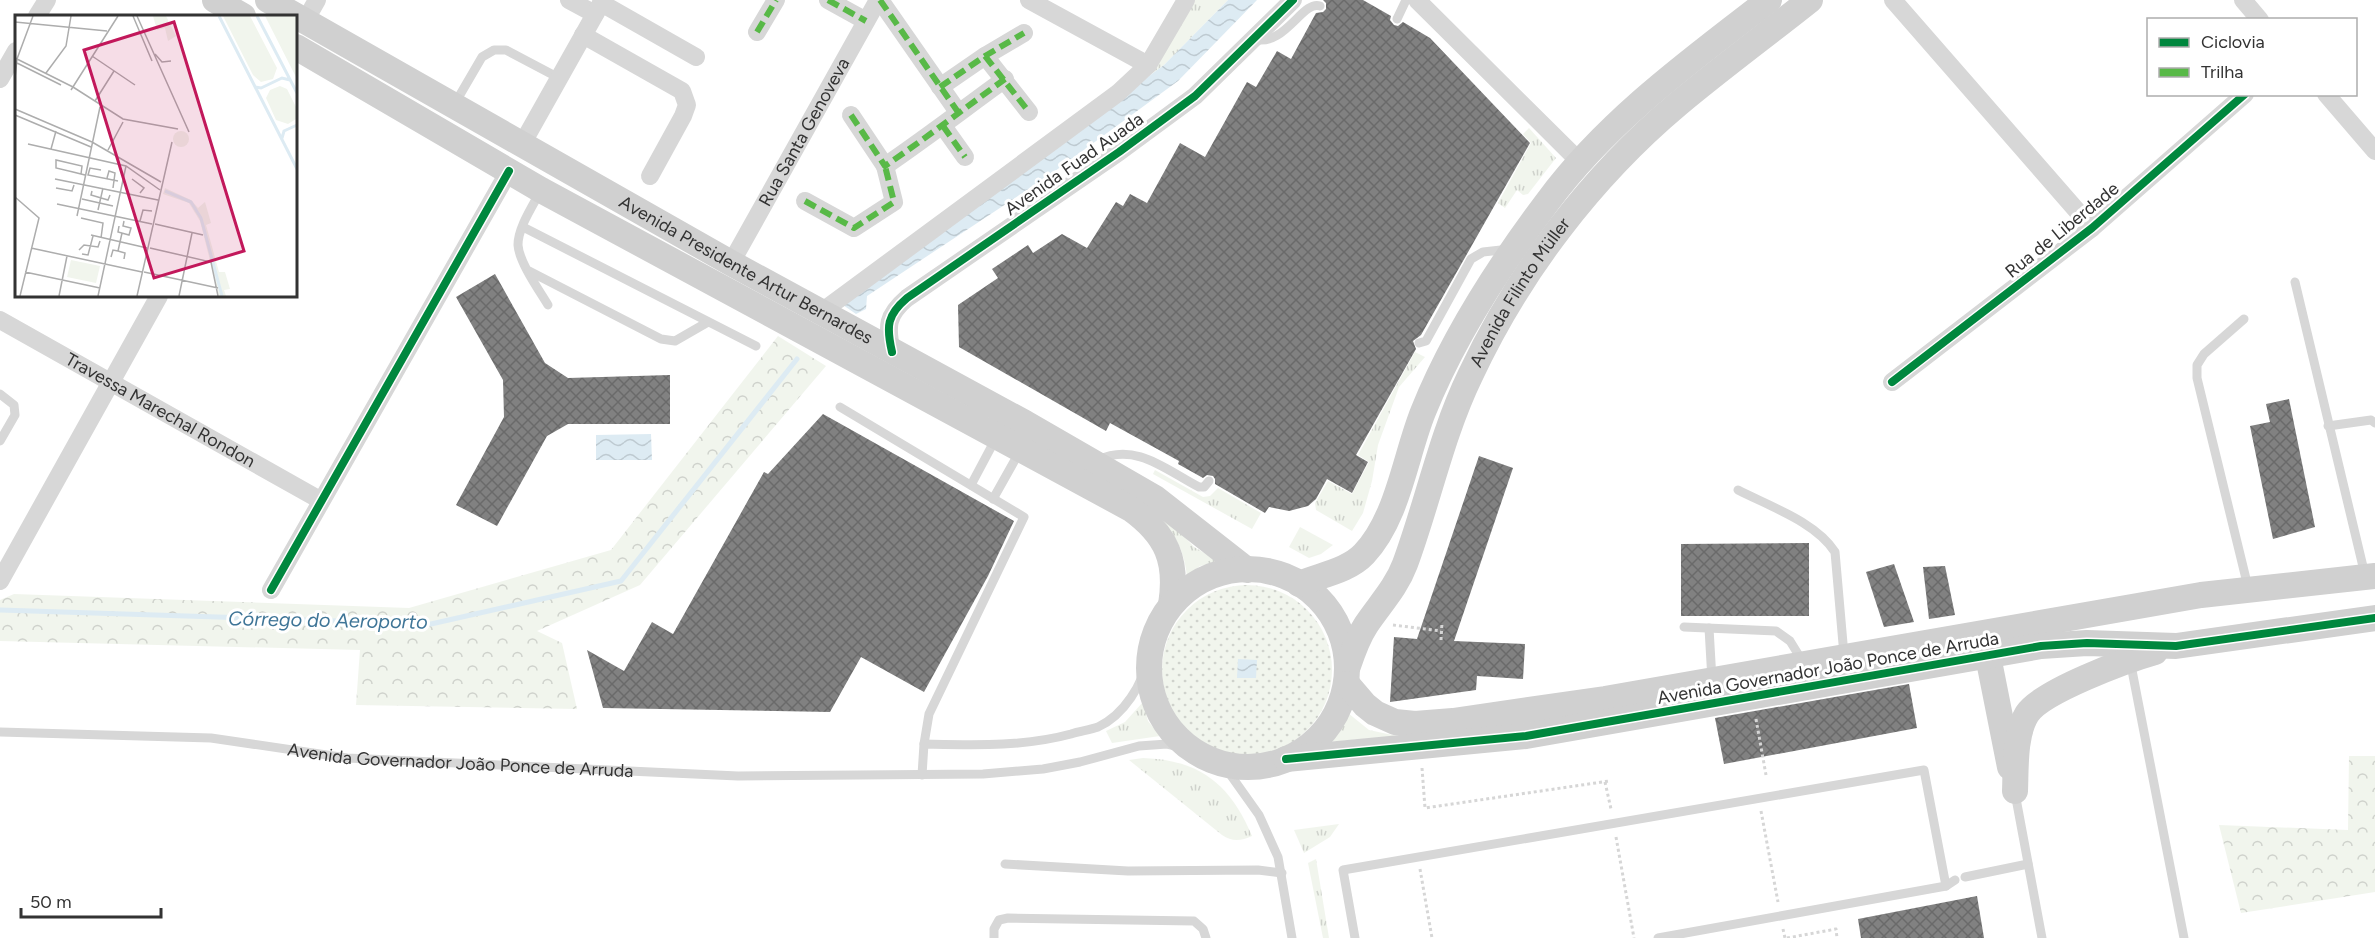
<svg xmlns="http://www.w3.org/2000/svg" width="2375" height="938" viewBox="0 0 2375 938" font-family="Figtree,sans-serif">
  <defs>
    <pattern id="grass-tufts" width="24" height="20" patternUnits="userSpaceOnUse" patternTransform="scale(1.5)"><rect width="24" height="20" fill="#f1f5ed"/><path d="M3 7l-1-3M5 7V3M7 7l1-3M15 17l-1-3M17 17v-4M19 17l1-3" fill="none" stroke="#cfd2cc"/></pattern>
    <pattern id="forest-crowns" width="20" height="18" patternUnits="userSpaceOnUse" patternTransform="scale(1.5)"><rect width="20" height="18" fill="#f1f5ed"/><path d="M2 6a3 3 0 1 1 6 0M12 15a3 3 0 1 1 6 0" fill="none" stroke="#cfd2cc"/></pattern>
    <pattern id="park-dots" width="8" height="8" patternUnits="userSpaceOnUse" patternTransform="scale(1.5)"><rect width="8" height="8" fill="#f1f5ed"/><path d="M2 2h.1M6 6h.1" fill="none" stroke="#cfd2cc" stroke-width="1.8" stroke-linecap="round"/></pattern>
    <pattern id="water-waves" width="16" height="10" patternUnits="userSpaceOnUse" patternTransform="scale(1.5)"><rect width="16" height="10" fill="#ddebf3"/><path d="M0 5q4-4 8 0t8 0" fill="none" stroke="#becad1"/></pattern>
    <pattern id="building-cross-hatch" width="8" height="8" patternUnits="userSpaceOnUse" patternTransform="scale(1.5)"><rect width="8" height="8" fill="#818181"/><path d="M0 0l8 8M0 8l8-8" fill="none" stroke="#6a6a6a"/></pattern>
  </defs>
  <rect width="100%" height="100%" fill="#fff"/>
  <!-- grass -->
  <g fill="url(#grass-tufts)">
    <path d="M1193,0H1228L1164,65L840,303L1140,79Z"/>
    <path d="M1529,128L1556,158L1528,194L1523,195L1517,190L1505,208L1498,203L1531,143L1523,134Z"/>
    <path d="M1415,352L1425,357L1399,387L1378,445L1372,481L1363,513L1352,531L1316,510L1315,503L1328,481L1352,494L1369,462L1358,455Z"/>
    <path d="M1155,470L1203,497L1210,496L1218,488L1261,513L1252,529L1153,474Z"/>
    <path d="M1166,517L1194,547L1220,562L1200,566L1187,577C1185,555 1178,538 1163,522Z"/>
    <path d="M1300,527L1333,545L1321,554L1309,558L1289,547Z"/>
    <path d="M1143,702L1148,721L1160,736L1112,743L1106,731L1125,722Z"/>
    <path d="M1348,713L1369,730L1397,736L1329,742L1342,727Z"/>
    <path d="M1143,758C1200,760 1230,784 1252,836C1241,841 1232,842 1222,835L1129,760Z"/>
    <path d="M1339,824L1330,837L1304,853L1294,830Z"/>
    <path d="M1316,859L1329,938H1323L1308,863Z"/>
  </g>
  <!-- forest -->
  <g fill="url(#forest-crowns)">
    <path d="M778,336L826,366L640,585L537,631L562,643L577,709L356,705L360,650L0,641V600L14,594L409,608L611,550Z"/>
    <path d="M2349,756H2375V892L2241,913L2219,825L2348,830Z"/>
  </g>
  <!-- park -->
  <circle fill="url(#park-dots)" cx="1247" cy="670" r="85"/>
  <!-- water -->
  <g fill="url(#water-waves)">
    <path d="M1228,0H1257L1178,81L1051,174L867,296L866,309L856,314L840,303L1164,65Z"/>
    <path d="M651,434L652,460H596V435Z"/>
    <path d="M1238,659L1257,660L1256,678H1237Z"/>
  </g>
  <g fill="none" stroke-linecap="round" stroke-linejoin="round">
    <!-- stream -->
    <path stroke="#ddebf3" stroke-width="5" d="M0,610L431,624L621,581L797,359"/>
  </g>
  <!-- building -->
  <g fill="url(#building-cross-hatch)">
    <path d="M1323,0H1363L1391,16L1390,20L1394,25L1398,26L1403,22L1430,38L1530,143L1421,335L1413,341L1416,349L1356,455L1368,462L1352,493L1327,479L1316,499L1308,506L1289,511L1269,507L1265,513L1215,484V479L1213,476L1207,475L1203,478L1178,464L1179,461L1110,423L1106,431L959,347L958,305L998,278L992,269L1028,245L1033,253L1062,234L1087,248L1116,202L1123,206L1130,194L1147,203L1180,143L1205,157L1247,82L1256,87L1277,51L1291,59L1316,13L1323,12L1326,9V3Z"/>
    <path d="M495,274L545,363L568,378L670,375V424H568L547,436L497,526L456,505L504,417L503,380L456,297Z"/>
    <path d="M2289,399L2315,527L2273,539L2250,426L2270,422L2266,404Z"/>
    <path d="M823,414L1014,521L988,576L924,692L861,657L830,712L603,708L587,650L624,671L652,622L673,634L764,472L768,474Z"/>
    <path d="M1479,456L1513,468L1454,641L1525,644L1523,679L1477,676L1476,690L1390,702L1394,637L1417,639Z"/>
    <path d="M1809,543V616H1681V544Z"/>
    <path d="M1894,564L1914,622L1884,627L1866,572Z"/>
    <path d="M1945,566L1955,615L1929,619L1923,567Z"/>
    <path d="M1909,684L1917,728L1724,764L1715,718Z"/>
    <path d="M1977,896L1984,938H1861L1858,919Z"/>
  </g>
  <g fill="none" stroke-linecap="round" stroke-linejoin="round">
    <!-- path -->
    <g stroke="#d6d6d6" stroke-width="3" stroke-dasharray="3 3" stroke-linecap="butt">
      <path d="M1393,625L1441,631"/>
      <path d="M1441,640L1442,623"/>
      <path d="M1756,719L1766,775"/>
      <path d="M1422,768L1425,808L1609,781"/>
      <path d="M1605,782L1611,809"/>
      <path d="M1761,811L1778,902"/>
      <path d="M1616,837L1634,938"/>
      <path d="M1420,869L1432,938"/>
      <path d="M1783,929L1785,938"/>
      <path d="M1787,938L1836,929L1837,938"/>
    </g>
    <!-- service -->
    <g stroke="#d7d7d7" stroke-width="9">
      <path d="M1397,19L1406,0"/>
      <path d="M1253,39C1285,48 1302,0 1320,6"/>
      <path d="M454,105L482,57L494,50H506L559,78"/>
      <path d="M540,192C532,207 518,228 518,245C519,262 539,290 548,305"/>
      <path d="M523,227L756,346"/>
      <path d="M529,271L661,339L675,341L708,322"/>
      <path d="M2295,282L2365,575"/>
      <path d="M2244,319L2204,354L2197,365V378L2248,587"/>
      <path d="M1419,343L1426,341L1471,259L1483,252L1510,249"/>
      <path d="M0,394L14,405L15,415L0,441"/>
      <path d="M840,407L1024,517L929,714L924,744"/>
      <path d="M2328,426L2371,420L2375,423"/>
      <path d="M1098,460C1136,442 1166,470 1199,487H1204L1209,481"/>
      <path d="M971,485L996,438"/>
      <path d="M1738,490C1769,506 1816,522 1835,552L1844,655"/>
      <path d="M993,499L1020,451"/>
      <path d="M1684,627L1776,631L1790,641L1803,662"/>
      <path d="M1709,628L1712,680"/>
      <path d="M2130,660L2184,938"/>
      <path id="s1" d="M0,732L211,738L347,758L738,776L983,774L1043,769L1080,762L1139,746L1167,744L1193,750"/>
      <path d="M1222,763L1259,815L1278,857L1292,938"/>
      <path d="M922,775L924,744C974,745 1023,747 1071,734C1080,731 1090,730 1098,727C1124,715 1143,684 1148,657"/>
      <path d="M2015,793L2042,938"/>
      <path d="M1005,864L1128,871L1258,870L1282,873"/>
      <path d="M1965,877L2028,864"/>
      <path d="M994,938V929L999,920L1008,918L1194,921L1203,929L1206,938"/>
      <path d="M1355,938L1343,870L1924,770L1946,886"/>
      <path d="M1658,938L1946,886L1955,880"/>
    </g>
    <!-- minor -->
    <g stroke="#d7d7d7" stroke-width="18">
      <path d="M569,0L595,14"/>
      <path d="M828,0L866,21"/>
      <path d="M880,0L958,112"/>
      <path d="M1029,0L1148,65"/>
      <path d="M1417,0L1579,161"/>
      <path d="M1893,0L2092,228"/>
      <path d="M2243,0L2260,20"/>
      <path d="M601,3L696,57"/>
      <path d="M37,16L47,0"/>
      <path d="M305,21L317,0"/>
      <path d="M757,32L776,0"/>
      <path d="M583,35L682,91L687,105L683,116L650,176"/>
      <path d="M985,56L1029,112"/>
      <path d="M0,79L16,51"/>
      <path d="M940,87L985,56L1024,33"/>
      <path d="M2326,94L2375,151"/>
      <path d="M851,115L885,166C926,138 965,108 1005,79"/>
      <path d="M943,126L965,157"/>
      <path d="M521,146L603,0"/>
      <path d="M805,201L854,228L894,202L885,166"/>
      <path id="s2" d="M731,263L878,0"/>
      <path d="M820,313L1118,93L1148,65L1186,0"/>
      <path id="s3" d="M0,320L320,500"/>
      <path d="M892,352C886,326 887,315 907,298L1119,152L1195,96L1293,0"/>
      <path d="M1892,382L2092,228L2245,94"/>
      <path d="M0,581L159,296"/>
      <path d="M271,590L509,171"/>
    </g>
    <!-- secondary -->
    <g stroke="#d0d0d0" stroke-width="26">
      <path d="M215,0L243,16"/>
      <path id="s4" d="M268,0L731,263L1025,423L1155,498L1247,570"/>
      <path d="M296,47L541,190L1131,509C1167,535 1178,561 1171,605"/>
      <circle cx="1248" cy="668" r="99"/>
      <path d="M1299,584C1320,575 1348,571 1364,554C1398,518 1405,457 1423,412C1453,337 1499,266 1548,201C1607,121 1691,60 1769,0"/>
      <path d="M1985,641L2010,767"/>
      <path id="s5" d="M1348,666C1353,651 1358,637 1366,625C1380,604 1396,588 1405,564C1428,502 1441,436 1470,376C1518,273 1591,177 1678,104C1721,68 1766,35 1810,0"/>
      <path d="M1347,684L1365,705L1375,713L1395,722L1415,724L1453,721L1605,699L2201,595L2375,576"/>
      <path d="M1286,759L1526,736L2041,646L2087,643L2176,646L2375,618"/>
      <path d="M2015,791C2016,768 2014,735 2027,714C2042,691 2127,660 2155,652"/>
    </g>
    <!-- quiet -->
    <g stroke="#58b947" stroke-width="6" stroke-dasharray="12 6" stroke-linecap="butt">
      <path d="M828,0L866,21"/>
      <path d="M880,0L958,112"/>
      <path d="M757,32L776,0"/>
      <path d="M985,56L1029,112"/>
      <path d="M940,87L985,56L1024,33"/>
      <path d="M851,115L885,166C926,138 965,108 1005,79"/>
      <path d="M943,126L965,157"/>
      <path d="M805,201L854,228L894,202L885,166"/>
    </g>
    <!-- cycleway casing -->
    <g stroke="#fff" stroke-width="11">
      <g id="cycleway">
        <path d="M892,352C886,326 887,315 907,298L1119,152L1195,96L1293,0"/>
        <path d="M1892,382L2092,228L2245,94"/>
        <path d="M271,590L509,171"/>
        <path d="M1286,759L1526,736L2041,646L2087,643L2176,646L2375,618"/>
      </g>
    </g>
    <!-- cycleway -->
    <use href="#cycleway" stroke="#00873e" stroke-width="8"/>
  </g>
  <g text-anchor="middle" stroke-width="6" stroke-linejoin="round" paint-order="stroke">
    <!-- street labels -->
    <g font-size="18" fill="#333" stroke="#fff">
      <text dy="6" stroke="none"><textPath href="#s2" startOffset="150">Rua Santa Genoveva</textPath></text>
      <text transform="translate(1074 164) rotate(-35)" y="6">Avenida Fuad Auada</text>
      <text transform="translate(2062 230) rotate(-39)" y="6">Rua de Liberdade</text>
      <text dy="6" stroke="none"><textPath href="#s4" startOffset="549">Avenida Presidente Artur Bernardes</textPath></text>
      <text dy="6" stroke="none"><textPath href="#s5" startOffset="414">Avenida Filinto Müller</textPath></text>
      <text dy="6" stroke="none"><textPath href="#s3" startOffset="184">Travessa Marechal Rondon</textPath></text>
      <text transform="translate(1828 668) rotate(-10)" y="6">Avenida Governador João Ponce de Arruda</text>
      <text dy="6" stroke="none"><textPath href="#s1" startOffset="462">Avenida Governador João Ponce de Arruda</textPath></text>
    </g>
    <!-- water labels -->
    <g font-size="20" font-style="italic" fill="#3f7597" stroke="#fff">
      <text transform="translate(328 620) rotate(1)" y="7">Córrego do Aeroporto</text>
    </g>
  </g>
  <!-- overview -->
  <g transform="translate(15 15)">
    <rect width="282" height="282" fill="#fff"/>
    <path d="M208,1H235L262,53L258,64L246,67L238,60ZM250,1H282V64ZM265,71L272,74L282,94L281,104L273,109L261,105L251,83L255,75Z" fill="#f1f5ed"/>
    <path d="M138,1H151L161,21L153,26L150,13L142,15ZM150,173L176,185L183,193L190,187L196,208L191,210L204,257H210L215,274L209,275L211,281H204L185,206L174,188L148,179Z" fill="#f1f5ed"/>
    <path d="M158 124a8 8 0 1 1 16 0a8 8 0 1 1-16 0Z" fill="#f1f5ed"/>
    <path d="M56,245L85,251L81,268L52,262Z" fill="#f1f5ed"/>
    <path fill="none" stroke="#ddebf3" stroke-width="3" d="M204,1L282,154M242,1L282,78M240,72L246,73L267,63L275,65M267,123L269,116L282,110M150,176L176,187L186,203L207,281"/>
    <path fill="none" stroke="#adadad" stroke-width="1.5" d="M118,1L137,46M122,1L174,117M0,7L92,16M140,39L147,47L156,46M77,41L120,70M0,43L58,72L108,104L163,114M0,47L46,70M31,58L51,31L56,1M0,63L2,44L18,1M56,75L103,1M80,86L99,56M0,94L77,127L146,167M0,100L76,132M13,129L111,151L145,175M36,134L41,116M93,135L108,107M86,155L75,153L73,160L103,166M66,159L67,151L41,145V153L58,157L70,160M92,163L94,156L100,158L98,173M40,164L143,185M117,164L129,173L125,178M41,173L57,176L59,170M77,176L76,180L93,185L95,180M0,182L24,203L5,281M67,184L98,191M42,189L137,209M83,195L88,173M62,201L85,92M66,203L88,208L86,223M125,206L128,195L137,196M140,209L188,220M104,211L103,217L114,220L116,213L108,211L109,206M76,220L132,233M16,233L127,257M135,233L196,247L203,281M64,235L69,230L83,232L85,226M103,236L107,218M67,239L73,240L78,221M96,242L98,235L103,236L110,238L109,244M10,257L85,273M129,257L203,273M44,281L52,241M83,281L111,151M122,281L157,127M164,281L177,218"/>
    <path fill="#c2185b" fill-opacity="0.15" stroke="#c2185b" stroke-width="3" d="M159,7L229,236L139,263L69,35Z"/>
    <rect width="282" height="282" fill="none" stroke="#333" stroke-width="3"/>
  </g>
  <!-- legend -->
  <rect x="2147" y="18" width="210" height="78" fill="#ffffff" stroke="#adadad" stroke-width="1.5"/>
  <rect x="2159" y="38" width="30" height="9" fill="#00873e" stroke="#adadad" stroke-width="1.5"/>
  <text x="2201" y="48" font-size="18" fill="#333333">Ciclovia</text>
  <rect x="2159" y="68" width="30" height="9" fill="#58b947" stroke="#adadad" stroke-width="1.5"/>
  <text x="2201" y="78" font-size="18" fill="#333333">Trilha</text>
  <!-- scale -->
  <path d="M21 908v9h140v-9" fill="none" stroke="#333333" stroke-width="3"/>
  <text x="30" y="908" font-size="18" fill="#333333" stroke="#ffffff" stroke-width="4.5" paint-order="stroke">50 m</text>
</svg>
